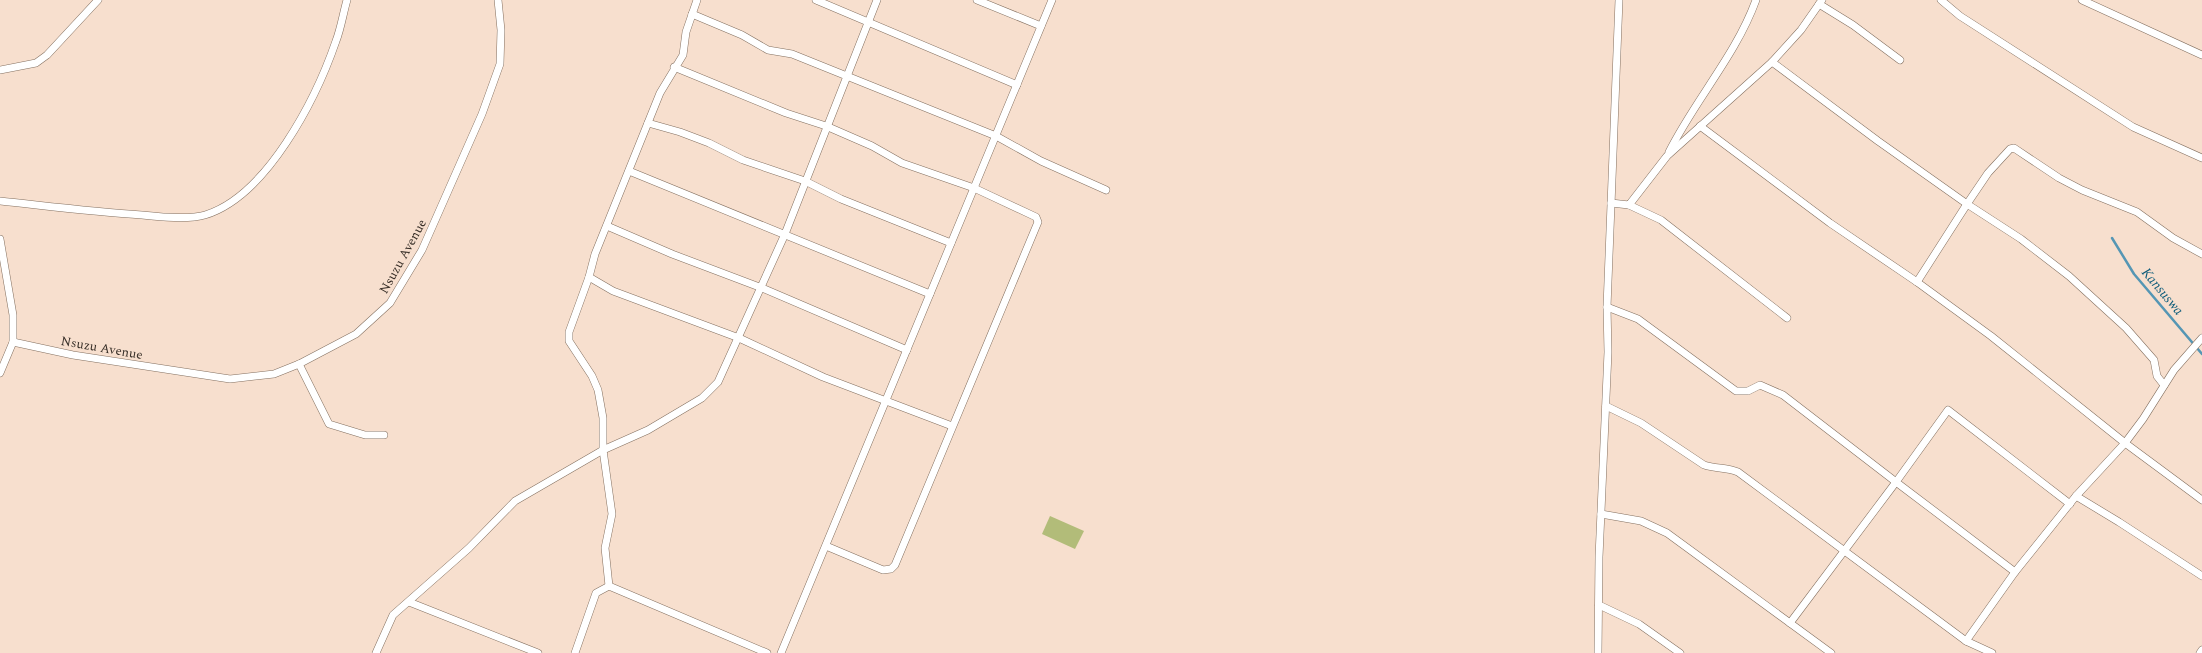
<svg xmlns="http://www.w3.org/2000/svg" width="2202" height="653" viewBox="0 0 2202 653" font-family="Spectral,serif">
  <rect width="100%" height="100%" fill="#f7dfce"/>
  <!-- green -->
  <path fill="#b2bc79" d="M1050,516L1084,531L1075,549L1042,534Z"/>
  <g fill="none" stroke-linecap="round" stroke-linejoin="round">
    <!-- stream -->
    <path stroke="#5596b4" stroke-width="2.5" d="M2112,238L2134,274L2202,354"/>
    <!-- street casing -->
    <g stroke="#847060" stroke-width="8">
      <g id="street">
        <path d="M697,0L686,32L683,55L660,93L595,254L589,277L613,291L739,338L823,377L952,426"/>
        <path d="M816,0L1017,85"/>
        <path d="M977,0L1041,26"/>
        <path d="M1941,0L1960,16L2133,127L2202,158"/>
        <path d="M2082,0L2202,55"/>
        <path d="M1819,4L1853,25L1900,60"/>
        <path d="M692,14L742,35L768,50L792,54L996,136L1041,161L1106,190"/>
        <path d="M1772,62L1878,141L1967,204L2021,239L2069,276L2126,328L2154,360L2157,376L2164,385"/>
        <path d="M674,67L786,113L826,126L872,146L902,163L974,188L1036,217L1038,222L895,565L891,569L883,570L826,546"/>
        <path d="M0,70L36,63L47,55L98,0"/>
        <path d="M648,123L680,132L709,143L743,160L805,181L841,199L951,243"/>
        <path d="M1700,126L1830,223L1917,282L1991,336L2125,443L2202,500"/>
        <path d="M1669,152C1695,100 1736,55 1756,0"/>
        <path d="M629,171L930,294"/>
        <path d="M0,201C47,206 94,212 142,215C160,217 188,220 205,215C267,196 316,99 336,41C341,28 343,14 347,0"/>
        <path d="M1611,203L1629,205L1667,156L1772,62L1801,30L1822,0"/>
        <path d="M1629,205L1661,220L1787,318"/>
        <path d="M607,226L672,254L762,288L907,350"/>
        <path d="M0,239L13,315V342L0,373"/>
        <path d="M589,277L569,332V341L592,376L598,390L603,418V450L612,514L605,548L609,586"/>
        <path d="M1917,282L1967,204L1988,173L2010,149L2014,148L2059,178L2082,190L2137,212L2173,238L2202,254"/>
        <path d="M1607,307L1638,319L1736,391H1748L1760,385L1783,395L1896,482L1790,623"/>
        <path d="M13,342L73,355L230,379L274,374L299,364L356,334L390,303L422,250L482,114L500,64L501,30L498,0"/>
        <path d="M299,364L329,424L365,435H384"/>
        <path d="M1606,406L1641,423L1704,465C1716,469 1726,467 1738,472L1966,641L1992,653"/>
        <path d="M2076,496L2119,522L2202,576"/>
        <path d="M1601,514L1641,521L1667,533L1831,653"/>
        <path d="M2015,572L1896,482L1948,410L2070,504"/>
        <path d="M409,602L538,653"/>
        <path d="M1599,605L1639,624L1680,653"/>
        <path d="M1966,641L2015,572L2076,496L2125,443L2143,419L2174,370L2202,338"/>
        <path d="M376,653L393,615L469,548L515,501L603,450L648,430L702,398L718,382L785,234L877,0"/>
        <path d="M575,653L596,593L609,586L767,653"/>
        <path d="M781,653L1052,0"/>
        <path d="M1598,653L1599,557L1608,352L1607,307L1619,0"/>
        <path d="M2200,653L2202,650"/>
      </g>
    </g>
    <!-- street -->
    <use href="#street" stroke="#fff" stroke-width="7"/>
  </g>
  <g text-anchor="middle" stroke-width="3.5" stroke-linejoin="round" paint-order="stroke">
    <!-- street labels -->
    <g font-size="13" fill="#382f28" stroke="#f7dfce">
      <text transform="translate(402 256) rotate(-61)" y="5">Nsuzu Avenue</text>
      <text transform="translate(102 347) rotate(10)" y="5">Nsuzu Avenue</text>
    </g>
    <!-- water labels -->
    <g font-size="14" font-style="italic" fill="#0c5b7a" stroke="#f7dfce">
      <text transform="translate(2163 291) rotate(50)" y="5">Kansuswa</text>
    </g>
  </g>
</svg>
